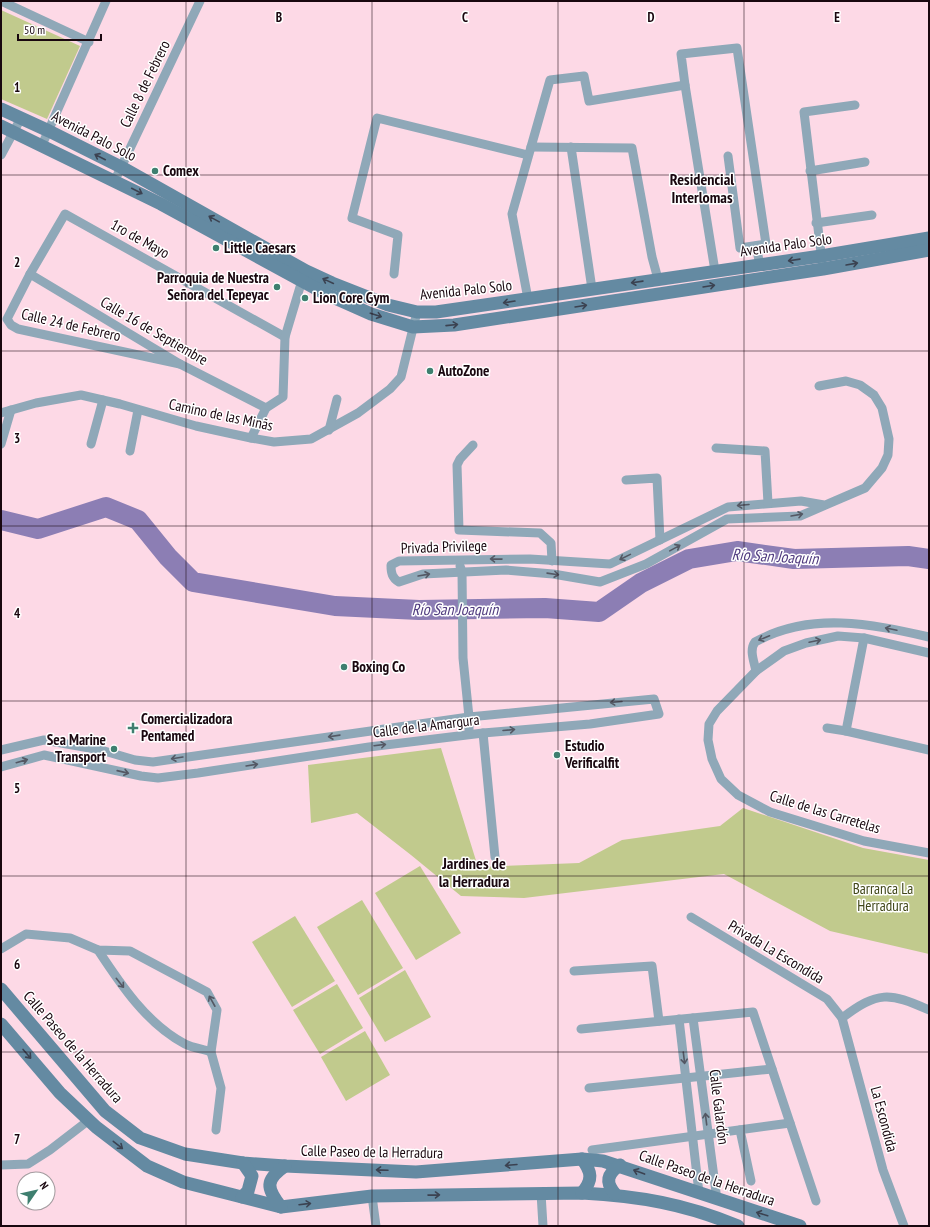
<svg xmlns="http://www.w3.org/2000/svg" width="930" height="1227" viewBox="0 0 930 1227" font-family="'PT Sans Narrow',sans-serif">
  <rect width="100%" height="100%" fill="#fdd9e6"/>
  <!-- green -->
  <g fill="#c1ca8d">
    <path d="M1,10L80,46L47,119L1,99Z"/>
    <path d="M441,748L478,867L579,863L622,840L720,826L743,808L863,848L929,860V954L830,931L724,874L524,898L461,896L411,855L357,813L311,823L308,765Z"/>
    <path d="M420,866L461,933L416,960L375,893Z"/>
    <path d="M362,900L403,968L358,995L317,927Z"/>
    <path d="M295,916L335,981L292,1007L252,942Z"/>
    <path d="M405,970L431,1017L385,1042L359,998Z"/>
    <path d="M337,984L363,1028L320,1054L293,1010Z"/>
    <path d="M365,1031L390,1075L346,1101L321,1057Z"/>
  </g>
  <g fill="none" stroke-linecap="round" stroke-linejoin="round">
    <!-- river -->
    <path stroke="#8c7eb4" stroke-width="20" d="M1,520L38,529L106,507L138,520L168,557L193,582L335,606L419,610L545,608L599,612L641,583L689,559L737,551L794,559L908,556L929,559"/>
    <!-- minor -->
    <g stroke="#8fa8b8" stroke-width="9">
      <path d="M1,1L89,42"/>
      <path d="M685,85L715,271"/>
      <path d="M42,145L106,1"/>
      <path d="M531,147L632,148L652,257L658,279"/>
      <path d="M571,147L592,289"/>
      <path d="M1,155L21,118"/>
      <path d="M810,171L865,162"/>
      <path d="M115,180L200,1"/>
      <path d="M816,223L872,215"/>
      <path d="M756,246L760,265"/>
      <path d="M822,261L804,112L855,105"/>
      <path d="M30,274L180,364L266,408"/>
      <path d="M394,274L398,235L352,218L377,118L528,155"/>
      <path d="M528,299L512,214L550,80L584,76L589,101L685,85L681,54L737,48L766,244L740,248L728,156"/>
      <path d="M180,364L18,329L11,325L7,319L30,274L65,214L285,337"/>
      <path d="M819,386L846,381L860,385L874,395L882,408L889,439L888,455L882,468L865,488L800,516L727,519L646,564L600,582L553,574L506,570L423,574L399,582C392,578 391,573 391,565L399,561L530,559L610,564L728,507L801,501L824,505"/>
      <path d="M1,413L36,403L81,395L120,404L196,426L251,438L274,442L311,439L358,413L390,389L401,377L417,312"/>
      <path d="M329,430L337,399"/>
      <path d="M251,438L266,408L283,397L285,337L303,277"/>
      <path d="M1,444L11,410"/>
      <path d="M91,444L103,400"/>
      <path d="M473,445L460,459L457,465L459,530L540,533L551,543L552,561"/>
      <path d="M716,448L765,451L768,503"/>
      <path d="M130,451L138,410"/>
      <path d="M626,480L657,478L660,540"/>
      <path d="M460,566L462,572L463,658L469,717V734"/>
      <path d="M864,638L846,731L929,750"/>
      <path d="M929,653L864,638L838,636L806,643L784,651L756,671L717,711L709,724L708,740L712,759L721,779L738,795L770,812L864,841L929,853"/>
      <path d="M756,671C754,661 749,650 755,642C811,611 871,624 929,637"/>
      <path d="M827,728L846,731"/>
      <path d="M483,733L495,857"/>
      <path d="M1,750L44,740L101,750L135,760L153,762L469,717L654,699L659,714L590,724L483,733L369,747L198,773L158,778L141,776L44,755L1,767"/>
      <path d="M691,917L827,999L842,1018L883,1170L904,1226"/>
      <path d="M1,949L26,934L70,938L98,950L130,951L207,992L217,1010L211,1052L221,1088L216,1130"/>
      <path d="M98,950C121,985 147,1024 185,1044C193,1048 203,1049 211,1052"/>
      <path d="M574,971L652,966L659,1021"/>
      <path d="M693,1018L717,1200"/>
      <path d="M842,1018C878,991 889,992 929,1010"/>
      <path d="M679,1019L699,1193"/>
      <path d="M581,1029L753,1012L816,1201"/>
      <path d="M589,1088L772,1069"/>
      <path d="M740,1130L751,1181"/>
      <path d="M592,1150L790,1123"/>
      <path d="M1,1165L28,1164L50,1150L89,1120"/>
      <path d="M541,1193L543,1226"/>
      <path d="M372,1196L376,1226"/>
    </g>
    <!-- secondary -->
    <g stroke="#648aa2" stroke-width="13">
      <path d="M1,109L49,131L121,167L306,271L332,283L388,305L417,312H436L821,256L929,238"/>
      <path d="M1,126L161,204L326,294L371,314L413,327L454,325L823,269L929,250"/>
      <path d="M1,989L105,1111L140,1138L185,1154L243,1163L285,1166L416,1172L582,1159L603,1161L800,1226"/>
      <path d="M1,1024L60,1093L96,1127L147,1166L183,1182L281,1207L372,1196L582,1193C639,1196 685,1204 738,1226"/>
      <path d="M582,1193C593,1180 592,1172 582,1159"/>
      <path d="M615,1194C605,1182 607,1174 620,1165"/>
      <path d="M242,1197L248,1191L252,1176L243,1163"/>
      <path d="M281,1207C266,1188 265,1180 285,1166"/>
    </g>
  </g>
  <!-- one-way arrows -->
  <defs><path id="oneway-shaft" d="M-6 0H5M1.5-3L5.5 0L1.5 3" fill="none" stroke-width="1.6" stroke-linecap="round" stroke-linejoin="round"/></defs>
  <g stroke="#3b4251">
    <use href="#oneway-shaft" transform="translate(100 157) rotate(-153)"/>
    <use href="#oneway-shaft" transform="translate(137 191) rotate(27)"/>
    <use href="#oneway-shaft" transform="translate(214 219) rotate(-151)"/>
    <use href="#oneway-shaft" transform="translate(794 260) rotate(172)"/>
    <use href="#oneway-shaft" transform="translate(852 264) rotate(-10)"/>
    <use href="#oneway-shaft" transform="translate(328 281) rotate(-155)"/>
    <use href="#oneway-shaft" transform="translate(637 282) rotate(172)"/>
    <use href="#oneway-shaft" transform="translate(709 286) rotate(-9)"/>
    <use href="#oneway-shaft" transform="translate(509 302) rotate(171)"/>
    <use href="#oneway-shaft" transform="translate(581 306) rotate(-9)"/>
    <use href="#oneway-shaft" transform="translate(376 315) rotate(18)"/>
    <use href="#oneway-shaft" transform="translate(452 325) rotate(-6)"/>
    <use href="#oneway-shaft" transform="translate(27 1054) rotate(49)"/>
    <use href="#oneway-shaft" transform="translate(118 1145) rotate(38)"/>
    <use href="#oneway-shaft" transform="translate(511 1165) rotate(175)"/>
    <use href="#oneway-shaft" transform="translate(382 1170) rotate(-178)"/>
    <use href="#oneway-shaft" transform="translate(639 1172) rotate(-160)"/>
    <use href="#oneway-shaft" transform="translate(434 1195) rotate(-1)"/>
    <use href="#oneway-shaft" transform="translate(305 1204) rotate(-7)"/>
    <use href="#oneway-shaft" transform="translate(762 1214) rotate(-163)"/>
  </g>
  <g stroke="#545864">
    <use href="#oneway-shaft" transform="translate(743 505) rotate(175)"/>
    <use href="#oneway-shaft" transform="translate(797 515) rotate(-10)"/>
    <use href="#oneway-shaft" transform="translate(675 548) rotate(-29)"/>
    <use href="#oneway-shaft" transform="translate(625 557) rotate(154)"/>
    <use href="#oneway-shaft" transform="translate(496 559) rotate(-179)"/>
    <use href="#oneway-shaft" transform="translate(553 574) rotate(8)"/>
    <use href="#oneway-shaft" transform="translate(424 575) rotate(-10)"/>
    <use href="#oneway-shaft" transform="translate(891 629) rotate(-168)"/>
    <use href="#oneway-shaft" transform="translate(764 638) rotate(158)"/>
    <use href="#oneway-shaft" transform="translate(815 641) rotate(-12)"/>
    <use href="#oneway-shaft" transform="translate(616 702) rotate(175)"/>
    <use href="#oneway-shaft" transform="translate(509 730) rotate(-5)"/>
    <use href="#oneway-shaft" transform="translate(334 736) rotate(172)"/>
    <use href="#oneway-shaft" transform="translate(380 745) rotate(-7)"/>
    <use href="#oneway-shaft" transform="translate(177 758) rotate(171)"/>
    <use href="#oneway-shaft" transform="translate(22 761) rotate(-16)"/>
    <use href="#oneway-shaft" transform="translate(252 765) rotate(-9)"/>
    <use href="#oneway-shaft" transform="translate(123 772) rotate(13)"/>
    <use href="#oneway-shaft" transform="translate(120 983) rotate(51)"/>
    <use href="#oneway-shaft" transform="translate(212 1001) rotate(-119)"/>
    <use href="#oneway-shaft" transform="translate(684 1058) rotate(83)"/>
    <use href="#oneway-shaft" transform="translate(706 1119) rotate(-97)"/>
  </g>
  <!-- grid -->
  <path fill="none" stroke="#19070f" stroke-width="1" stroke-opacity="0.55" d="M186,1V1226M372,1V1226M558,1V1226M744,1V1226M1,175H929M1,351H929M1,526H929M1,701H929M1,876H929M1,1052H929"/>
  <!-- markers -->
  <g fill="#3e7f6f" stroke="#fff" stroke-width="1.5">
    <circle cx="155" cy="171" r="4"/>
    <circle cx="216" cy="248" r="4"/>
    <circle cx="277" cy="287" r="4"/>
    <circle cx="305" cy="298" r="4"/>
    <circle cx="430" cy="371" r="4"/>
    <circle cx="344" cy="667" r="4"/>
    <path d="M131 722h4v4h4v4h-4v4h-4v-4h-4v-4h4z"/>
    <circle cx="114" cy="749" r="4"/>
    <circle cx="557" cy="755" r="4"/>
  </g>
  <g text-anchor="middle" stroke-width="3" stroke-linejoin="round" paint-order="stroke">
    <!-- street labels -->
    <g font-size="15" fill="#19070f" stroke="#fff">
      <text transform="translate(145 84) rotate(-64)" y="5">Calle 8 de Febrero</text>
      <text transform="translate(94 136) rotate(27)" y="5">Avenida Palo Solo</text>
      <text transform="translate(140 239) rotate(29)" y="5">1ro de Mayo</text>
      <text transform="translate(786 245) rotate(-8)" y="5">Avenida Palo Solo</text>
      <text transform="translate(466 290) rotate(-6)" y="5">Avenida Palo Solo</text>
      <text transform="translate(71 325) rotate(13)" y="5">Calle 24 de Febrero</text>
      <text transform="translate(154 331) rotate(30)" y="5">Calle 16 de Septiembre</text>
      <text transform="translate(221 415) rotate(12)" y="5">Camino de las Minãs</text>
      <text transform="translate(444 547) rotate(-2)" y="5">Privada Privilege</text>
      <text transform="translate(426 726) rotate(-7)" y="5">Calle de la Amargura</text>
      <text transform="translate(825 812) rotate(17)" y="5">Calle de las Carretelas</text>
      <text transform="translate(776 952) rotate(31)" y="5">Privada La Escondida</text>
      <text transform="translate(73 1047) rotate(49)" y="5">Calle Paseo de la Herradura</text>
      <text transform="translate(719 1107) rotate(83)" y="5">Calle Galardón</text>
      <text transform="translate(884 1119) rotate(75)" y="5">La Escondida</text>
      <text transform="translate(372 1152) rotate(1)" y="5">Calle Paseo de la Herradura</text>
      <text transform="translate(707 1178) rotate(19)" y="5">Calle Paseo de la Herradura</text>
    </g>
    <!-- poi labels -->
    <g font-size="15" font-weight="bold" fill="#19070f" stroke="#fff" text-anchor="start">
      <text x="163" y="176">Comex</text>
      <text x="224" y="253">Little Caesars</text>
      <text x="269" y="283" text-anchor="end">Parroquia de Nuestra<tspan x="269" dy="17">Señora del Tepeyac</tspan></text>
      <text x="313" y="303">Lion Core Gym</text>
      <text x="438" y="376">AutoZone</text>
      <text x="352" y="672">Boxing Co</text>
      <text x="141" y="724">Comercializadora<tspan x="141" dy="17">Pentamed</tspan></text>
      <text x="106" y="745" text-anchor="end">Sea Marine<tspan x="106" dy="17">Transport</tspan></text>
      <text x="565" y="751">Estudio<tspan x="565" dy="17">Verificalfit</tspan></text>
    </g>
    <!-- park labels -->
    <g font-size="15" fill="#414719" stroke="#fff">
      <text x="883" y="894">Barranca La<tspan x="883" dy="17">Herradura</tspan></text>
    </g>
    <!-- neighbourhood labels -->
    <g font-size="16" font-weight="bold" fill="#19070f" stroke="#fff">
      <text x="702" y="185">Residencial<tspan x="702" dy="18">Interlomas</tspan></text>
      <text x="474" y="869">Jardines de<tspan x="474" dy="18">la Herradura</tspan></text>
    </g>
    <!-- water labels -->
    <g font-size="16" font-style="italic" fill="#503b7f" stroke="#fff">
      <text transform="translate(775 556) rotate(3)" y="6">Río San Joaquín</text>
      <text x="455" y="615">Río San Joaquín</text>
    </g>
  </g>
  <g font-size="13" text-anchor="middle" font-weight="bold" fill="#19070f" stroke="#fff" stroke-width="3" stroke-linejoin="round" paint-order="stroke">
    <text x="279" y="22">B</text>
    <text x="465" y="22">C</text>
    <text x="651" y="22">D</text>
    <text x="837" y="22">E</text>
    <text x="17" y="92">1</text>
    <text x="17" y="267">2</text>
    <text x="17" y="443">3</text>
    <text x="17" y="618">4</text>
    <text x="17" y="793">5</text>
    <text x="17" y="969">6</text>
    <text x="17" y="1144">7</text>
  </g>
  <!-- border -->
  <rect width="930" height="1227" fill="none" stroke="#19070f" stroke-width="4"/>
  <!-- north arrow -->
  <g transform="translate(36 1191) rotate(56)"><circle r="19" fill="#ffffff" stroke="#a39c9f"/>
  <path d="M0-3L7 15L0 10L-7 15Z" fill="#3e7f6f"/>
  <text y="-6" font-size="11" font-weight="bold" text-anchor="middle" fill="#19070f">N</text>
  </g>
  <!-- scale -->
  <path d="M18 34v6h83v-6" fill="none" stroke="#19070f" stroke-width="2"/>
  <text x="24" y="34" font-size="12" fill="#19070f" stroke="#ffffff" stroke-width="3" paint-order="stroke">50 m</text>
</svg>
